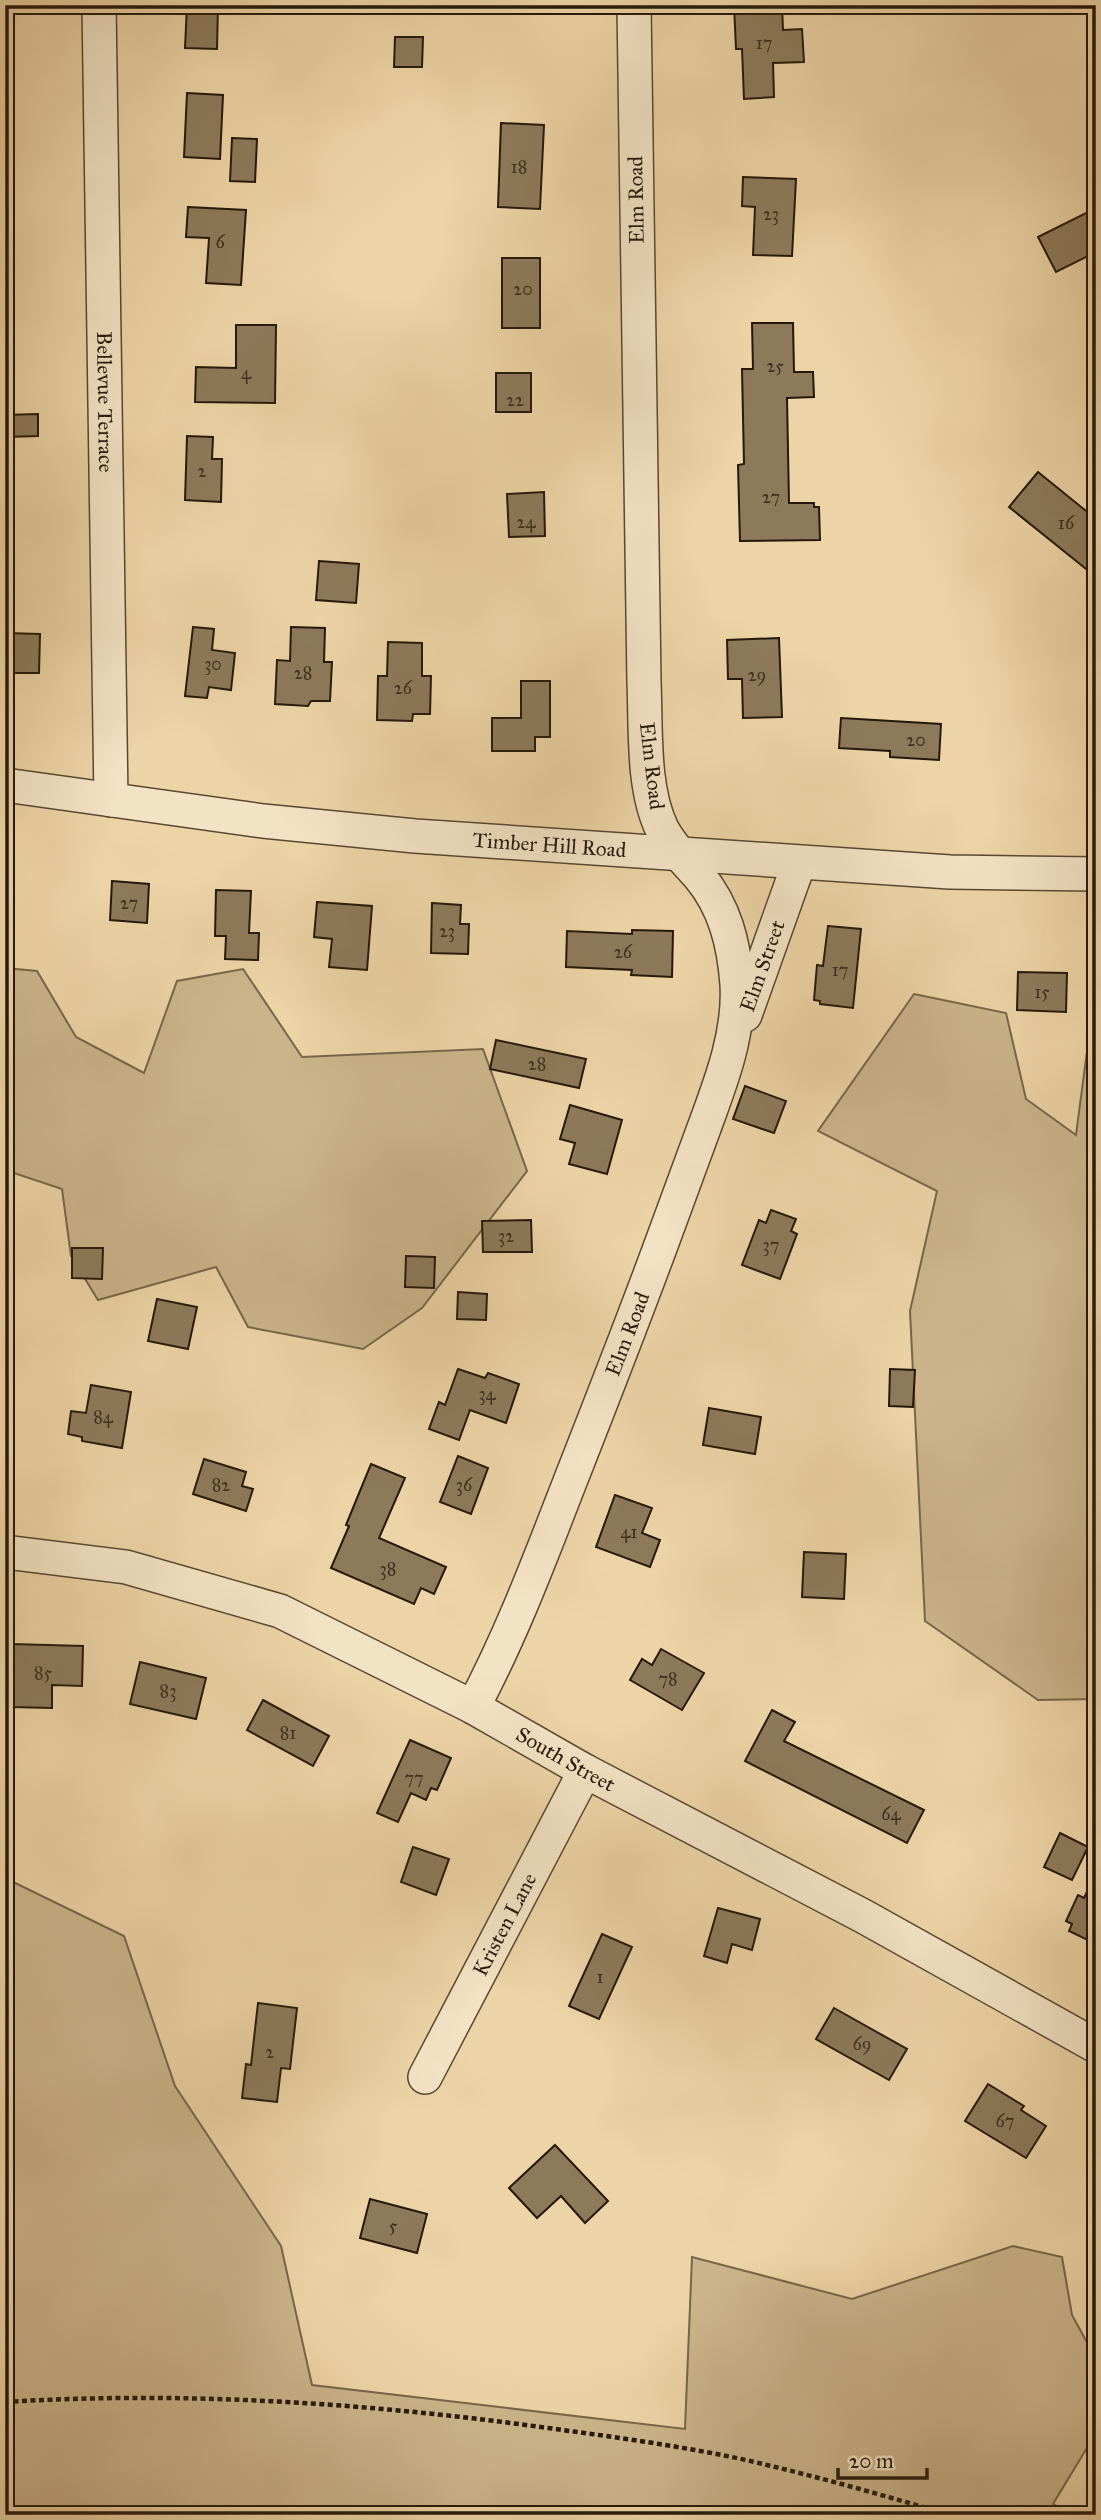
<svg xmlns="http://www.w3.org/2000/svg" width="1101" height="2520" viewBox="0 0 1101 2520" font-family="'IM FELL Great Primer',serif">
  <rect width="100%" height="100%" fill="#edd4a6"/>
  <filter id="stains"><feTurbulence type="fractalNoise" baseFrequency=".00286" numOctaves="4"/><feColorMatrix values="0 0 0 0 .2 0 0 0 0 .09 0 0 0 0 .02 0 0 0 .5 -.17"/></filter>
  <radialGradient id="worn" r=".72"><stop offset=".6" stop-color="#630" stop-opacity="0"/><stop offset="1" stop-color="#630" stop-opacity=".3"/></radialGradient>
  <!-- green -->
  <g fill="#cbb48b" stroke="#78664a" stroke-width="2">
    <path d="M5,968L37,971L76,1037L144,1073L177,981L243,969L302,1057L483,1049L527,1171L422,1308L363,1349L248,1327L216,1267L98,1300L71,1256L62,1189L8,1171L5,1179Z"/>
    <path d="M914,994L1006,1013L1026,1099L1076,1135L1092,1013L1096,1014V1699L1038,1700L925,1621L910,1311L937,1191L818,1131Z"/>
    <path d="M5,1878L124,1936L175,2086L281,2246L312,2385L685,2429L692,2257L852,2299L1013,2246L1062,2257L1072,2315L1096,2359V2433L1053,2504L1073,2515H5Z"/>
  </g>
  <!-- building -->
  <g fill="#8d7a5b" stroke="#26180a" stroke-width="2">
    <path d="M187,5H218L217,49L185,48Z"/>
    <path d="M734,5H782L783,30L802,29L804,62L773,63L774,97L744,99L742,49H736Z"/>
    <path d="M395,37H423L422,67H394Z"/>
    <path d="M187,93L223,95L220,159L184,157Z"/>
    <path d="M501,123L544,125L540,209L498,207Z"/>
    <path d="M232,138L257,139L255,182L230,181Z"/>
    <path d="M743,177L796,179L792,256L753,255L755,207L742,206Z"/>
    <path d="M188,207L246,210L241,285L206,283L209,238L186,237Z"/>
    <path d="M1096,208V252L1056,272L1038,237Z"/>
    <rect x="502" y="258" width="38" height="70"/>
    <path d="M752,323H793L794,372H813L814,397L787,398L789,503H814V507H819L820,540L740,541L738,465L744,464L742,369H753Z"/>
    <path d="M236,325H276L275,403L195,402L196,367L236,368Z"/>
    <rect x="496" y="373" width="35" height="39"/>
    <path d="M38,414V436L5,437V415Z"/>
    <path d="M187,436L213,437L212,459H222L221,502L185,500Z"/>
    <path d="M1038,472L1096,519V577L1009,507Z"/>
    <path d="M544,492L545,536L509,537L507,494Z"/>
    <path d="M319,561L359,564L356,603L316,600Z"/>
    <path d="M193,627L214,629L212,650L235,653L231,690L209,687L207,698L185,696Z"/>
    <path d="M291,627L325,628L324,662H332L330,701H311L308,706L275,704L277,660L290,661Z"/>
    <path d="M5,633L40,634L39,673H5Z"/>
    <path d="M779,638L782,717L743,718L742,679H728L727,640Z"/>
    <path d="M388,642L422,643V676H431L430,714H413L412,721L377,720L378,676H387Z"/>
    <path d="M521,681H550V737H535V751H492V718H521Z"/>
    <path d="M841,718L941,724L939,760L890,757V751L839,748Z"/>
    <path d="M112,881L149,884L147,923L110,920Z"/>
    <path d="M216,890L251,891L249,933H259L258,960L225,959L226,936H215Z"/>
    <path d="M317,902L372,906L367,970L329,967L332,939L314,937Z"/>
    <path d="M432,903L461,905L460,924H469L468,954L431,953Z"/>
    <path d="M828,926L861,929L853,1008L820,1004V1001L814,1000L817,965L823,966Z"/>
    <path d="M632,930L673,931L672,977L631,975L632,970L566,967L567,931L632,934Z"/>
    <path d="M1018,972L1067,973L1066,1012L1017,1010Z"/>
    <path d="M496,1040L586,1059L579,1088L490,1069Z"/>
    <path d="M745,1086L786,1101L774,1133L733,1119Z"/>
    <path d="M570,1105L622,1120L607,1174L569,1164L575,1143L560,1139Z"/>
    <path d="M771,1210L796,1219L791,1231L797,1234L780,1279L742,1265L759,1220L766,1223Z"/>
    <path d="M531,1220L532,1252H483L482,1221Z"/>
    <path d="M72,1248H103L102,1279L72,1278Z"/>
    <path d="M406,1256L435,1257L434,1288L405,1287Z"/>
    <path d="M458,1292L487,1294L486,1320L457,1319Z"/>
    <path d="M157,1299L197,1307L188,1349L148,1341Z"/>
    <path d="M458,1369L485,1378L488,1373L519,1384L506,1423L470,1410L459,1440L429,1429L439,1402L445,1405Z"/>
    <path d="M890,1369L915,1370L913,1407L889,1406Z"/>
    <path d="M91,1385L131,1392L122,1448L82,1441V1437L68,1434L71,1411L86,1413Z"/>
    <path d="M709,1408L761,1417L755,1454L703,1445Z"/>
    <path d="M458,1456L488,1468L471,1514L440,1502Z"/>
    <path d="M204,1459L246,1472L242,1486L253,1489L246,1511L193,1494Z"/>
    <path d="M371,1464L405,1478L379,1538L446,1567L434,1594L421,1588L414,1604L331,1568L349,1526L346,1525Z"/>
    <path d="M615,1495L652,1508L642,1533L660,1540L650,1567L596,1547Z"/>
    <path d="M804,1552L846,1554L844,1599L802,1597Z"/>
    <path d="M12,1644L83,1646L82,1686L52,1685V1708L10,1707Z"/>
    <path d="M661,1649L704,1673L682,1710L630,1680L642,1659L652,1665Z"/>
    <path d="M140,1662L206,1678L196,1719L130,1704Z"/>
    <path d="M263,1700L329,1736L313,1766L247,1730Z"/>
    <path d="M772,1710L795,1722L784,1741L924,1810L907,1843L745,1761Z"/>
    <path d="M410,1740L451,1758L437,1790L431,1788L426,1800L411,1793L398,1822L377,1813Z"/>
    <path d="M1060,1833L1088,1847L1072,1880L1044,1867Z"/>
    <path d="M413,1847L449,1859L436,1895L401,1882Z"/>
    <path d="M1096,1873V1944L1069,1931L1072,1924L1066,1921L1078,1895L1084,1898Z"/>
    <path d="M718,1908L760,1919L752,1950L732,1944L727,1963L704,1956Z"/>
    <path d="M602,1934L632,1947L599,2019L569,2006Z"/>
    <path d="M258,2003L297,2008L290,2069L281,2068L277,2102L242,2098L246,2064L251,2065Z"/>
    <path d="M834,2008L907,2049L889,2080L816,2039Z"/>
    <path d="M988,2084L1024,2106L1021,2110L1046,2126L1026,2158L965,2121Z"/>
    <path d="M555,2145L608,2201L585,2223L561,2196L537,2218L509,2188Z"/>
    <path d="M370,2199L427,2214L417,2253L360,2238Z"/>
  </g>
  <g fill="none" stroke-linecap="round" stroke-linejoin="round">
    <!-- street casing -->
    <g stroke="#584731" stroke-width="36">
      <g id="street">
        <path id="s1" d="M99,5L111,800"/>
        <path id="s2" d="M5,785L263,821L415,836L950,872L1096,874"/>
        <path id="s3" d="M745,1015L799,863"/>
        <path id="s4" d="M5,1552L126,1567L280,1611L473,1707L585,1771L863,1916L1096,2046"/>
        <path id="s5" d="M473,1707C512,1634 541,1556 571,1479C604,1395 637,1311 668,1226C680,1194 692,1161 704,1128C721,1082 740,1033 737,984C734,944 725,907 699,876C686,861 672,848 662,829C642,788 646,727 644,682L634,5"/>
        <path id="s6" d="M425,2077L585,1771"/>
      </g>
    </g>
    <!-- path -->
    <path stroke="#26180a" stroke-width="4.5" stroke-dasharray="5 3.5" stroke-linecap="butt" d="M5,2402C187,2391 368,2403 548,2428C614,2437 681,2446 746,2460C815,2476 883,2495 950,2515"/>
    <!-- street -->
    <use href="#street" stroke="#f3e3c5" stroke-width="33"/>
  </g>
  <g text-anchor="middle" stroke-width="6" stroke-linejoin="round" paint-order="stroke">
    <!-- number labels -->
    <g font-size="18" fill="#40301e">
      <text x="764" y="49">17</text>
      <text x="519" y="173">18</text>
      <text x="771" y="220">23</text>
      <text x="220" y="248">6</text>
      <text x="523" y="295">20</text>
      <text x="775" y="372">25</text>
      <text x="246" y="379">4</text>
      <text x="515" y="406">22</text>
      <text x="202" y="477">2</text>
      <text x="771" y="503">27</text>
      <text x="526" y="528">24</text>
      <text x="1066" y="529">16</text>
      <text x="213" y="670">30</text>
      <text x="303" y="679">28</text>
      <text x="757" y="681">29</text>
      <text x="403" y="694">26</text>
      <text x="916" y="746">20</text>
      <text x="129" y="909">27</text>
      <text x="447" y="937">23</text>
      <text x="623" y="958">26</text>
      <text x="840" y="976">17</text>
      <text x="1042" y="998">15</text>
      <text x="537" y="1070">28</text>
      <text x="506" y="1242">32</text>
      <text x="771" y="1251">37</text>
      <text x="487" y="1400">34</text>
      <text x="103" y="1423">84</text>
      <text x="221" y="1491">82</text>
      <text x="464" y="1491">36</text>
      <text x="629" y="1538">41</text>
      <text x="388" y="1575">38</text>
      <text x="43" y="1679">85</text>
      <text x="668" y="1685">78</text>
      <text x="168" y="1697">83</text>
      <text x="288" y="1739">81</text>
      <text x="414" y="1784">77</text>
      <text x="891" y="1820">64</text>
      <text x="600" y="1983">1</text>
      <text x="862" y="2050">69</text>
      <text x="270" y="2058">2</text>
      <text x="1005" y="2127">67</text>
      <text x="393" y="2232">5</text>
    </g>
    <!-- street labels -->
    <g font-size="21" fill="#26180a" stroke="#f3e3c5">
      <text transform="translate(636 200) rotate(-91)" y="7">Elm Road</text>
      <text dy="7" stroke="none"><textPath href="#s1" startOffset="397">Bellevue Terrace</textPath></text>
      <text transform="translate(652 766) rotate(83)" y="7">Elm Road</text>
      <text dy="7" stroke="none"><textPath href="#s2" startOffset="548">Timber Hill Road</textPath></text>
      <text dy="7" stroke="none"><textPath href="#s3" startOffset="52">Elm Street</textPath></text>
      <text dy="7" stroke="none"><textPath href="#s5" startOffset="404">Elm Road</textPath></text>
      <text dy="7" stroke="none"><textPath href="#s4" startOffset="604">South Street</textPath></text>
      <text dy="7" stroke="none"><textPath href="#s6" startOffset="172">Kristen Lane</textPath></text>
    </g>
  </g>
  <!-- margin -->
  <rect width="1101" height="2520" fill="none" stroke="#edd4a6" stroke-width="28"/>
  <rect x="7" y="7" width="1087" height="2506" fill="none" stroke="#26180a" stroke-width="3.5"/>
  <rect x="14" y="14" width="1073" height="2492" fill="none" stroke="#26180a" stroke-width="2"/>
  <!-- scale -->
  <path d="M838 2468v10h89v-10" fill="none" stroke="#26180a" stroke-width="3.5"/>
  <text x="849" y="2468" font-size="21" fill="#26180a" stroke="#f3e3c5" stroke-width="5" paint-order="stroke">20 m</text>
  <rect width="100%" height="100%" filter="url(#stains)"/>
  <rect width="100%" height="100%" fill="url(#worn)"/>
</svg>
